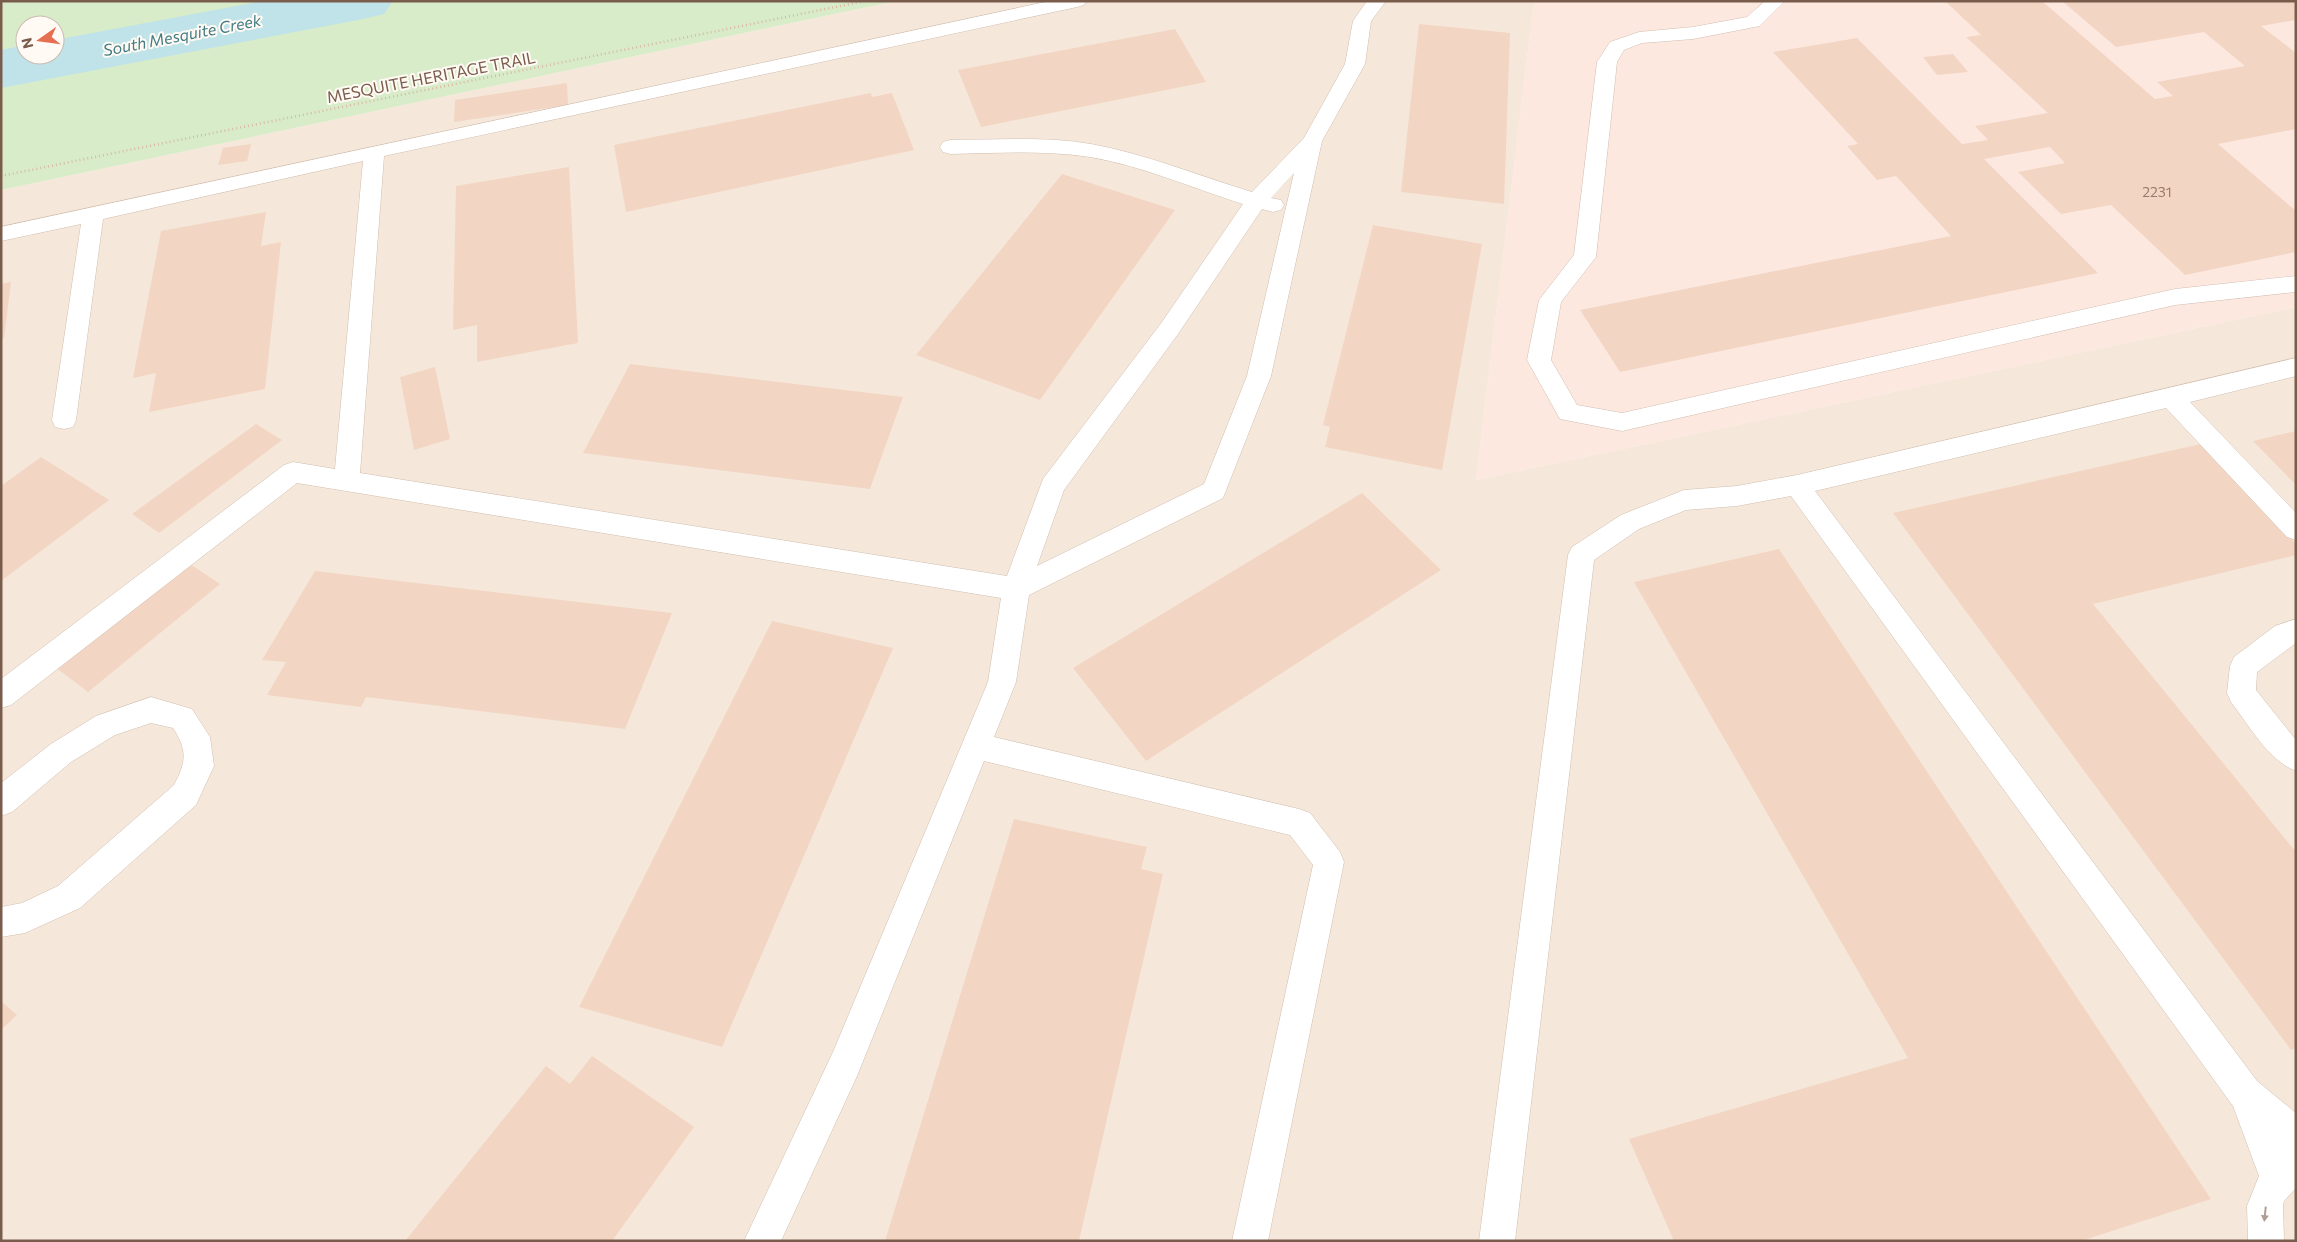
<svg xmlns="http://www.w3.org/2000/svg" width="2297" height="1242" viewBox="0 0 2297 1242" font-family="Commissioner,sans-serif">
  <rect width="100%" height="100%" fill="#fdf6ec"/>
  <!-- residential -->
  <path fill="#f5e8da" d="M896,1H1534L1476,480L2296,307V1241H1V190Z"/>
  <!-- commercial -->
  <path fill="#fde8e0" d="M1534,1H2296V307L1476,480Z"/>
  <!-- green -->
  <path fill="#d8ecc9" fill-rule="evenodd" d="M1,1H896L1,190ZM25,25H55V55H25Z"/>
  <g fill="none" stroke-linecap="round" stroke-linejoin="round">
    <!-- river -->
    <path fill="#bfe3e8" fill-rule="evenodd" d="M263,1H393L384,14L363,19L1,88V50L25,45V55H55V40Z"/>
  </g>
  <!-- building -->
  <g fill="#f3d5c3">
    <path d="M1945,1H2042L2155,99L2173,96L2157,82L2245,66L2204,32L2116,47L2062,1H2296V20L2261,26L2296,53V129L2218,144L2296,211V252L2185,275L2111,205L2061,214L2018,172L2065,163L2050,147L1984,159L2098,273L1620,372L1580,310L1951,236L1896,176L1877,180L1847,146L1858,144L1773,52L1857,38L1962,144L1988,140L1975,126L2048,113L1966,37L1981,35Z"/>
    <path d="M1419,24L1510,33L1504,204L1401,192Z"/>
    <path d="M1175,29L1206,82L981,127L958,70Z"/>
    <path d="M1953,54L1968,72L1937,75L1923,57Z"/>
    <path d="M567,83L568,105L454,122L455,100Z"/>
    <path d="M871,93L872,97L892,93L914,150L626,212L614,145Z"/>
    <path d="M251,144L247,161L218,165L223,148Z"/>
    <path d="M569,167L578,343L477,362V325L453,330L456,186Z"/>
    <path d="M1062,174L1175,210L1040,400L916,355Z"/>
    <path d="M266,212L261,246L281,242L265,389L149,412L156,373L133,378L161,231Z"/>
    <path d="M1373,225L1482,244L1442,470L1325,447L1330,427L1323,425Z"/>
    <path d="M11,282L4,338L1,339V284Z"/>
    <path d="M630,364L903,397L870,489L583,453Z"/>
    <path d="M435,367L450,439L414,450L400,377Z"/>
    <path d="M256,424L282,440L159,533L132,514Z"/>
    <path d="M2296,431V485L2253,441Z"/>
    <path d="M2201,444L2296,544V555L2093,604L2296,852V1048L2291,1050L1893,513Z"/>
    <path d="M41,457L109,500L1,581V486Z"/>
    <path d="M1362,493L1441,570L1146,761L1073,668Z"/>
    <path d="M1779,549L2211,1199L2081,1241H1674L1629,1139L1908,1058L1634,582Z"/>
    <path d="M187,562L220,584L88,692L55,667Z"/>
    <path d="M315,571L672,613L625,729L366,697L361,707L267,695L286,662L262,660Z"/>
    <path d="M772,621L893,648L722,1047L579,1007Z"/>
    <path d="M1014,819L1147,847L1141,869L1163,874L1079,1241H885Z"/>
    <path d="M1,1001L17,1015L1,1030Z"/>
    <path d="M592,1056L694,1127L612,1241H405L546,1066L570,1084Z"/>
  </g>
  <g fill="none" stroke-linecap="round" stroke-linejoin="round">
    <!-- service casing -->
    <g stroke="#d1beb0" stroke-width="1">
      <g id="service">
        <path d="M1050,1H1086L1084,5L1077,7L384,156L360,473L1007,576L1043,479L1162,322L1243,204C1192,188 1143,166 1090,157C1044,150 997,153 950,154L943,152L940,147L943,142L950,140C997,140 1045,136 1091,144C1146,154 1199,176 1252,192L1304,138L1345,64L1353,21L1367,1H1386L1371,21L1365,64L1322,141L1271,376L1223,498L1029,595L1016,682L994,737L1299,809L1310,813L1340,852L1344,862L1268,1241H1232L1313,865L1290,835L984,761L857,1076L781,1241H744L833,1052L988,682L1001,598L297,483L11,705L1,708V679L284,465L293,462L335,469L363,161L103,219L76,420L73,427L64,429L55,427L52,420L81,224L1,241V227ZM1294,173L1247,376L1204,484L1037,566L1064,490L1178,334L1262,209L1273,212L1281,210L1284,205L1281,200L1271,198Z"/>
        <path d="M1765,1H1785L1760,26L1693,39L1642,43L1624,50L1617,62L1596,257L1561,302L1551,360L1577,405L1622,413L2175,289L2296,276V292L2175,305L1622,431L1560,419L1527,360L1539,300L1574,255L1597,62L1610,42L1639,32L1693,27L1747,17Z"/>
        <path d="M2296,358V376L2190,402L2296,513V540L2287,537L2166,408L1815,491L2257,1081L2296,1113V1188L2284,1201L2283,1206L2284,1241H2248L2247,1206L2259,1176L2233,1106L1791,496L1737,506L1686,510L1639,529L1594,560L1515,1241H1479L1568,555L1572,547L1621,515L1684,490L1737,486L1797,475Z"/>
        <path d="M2296,619V643L2257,672L2256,690L2296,740V771C2269,761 2248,724 2231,702L2227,693L2230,666L2234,657L2275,626Z"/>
        <path d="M151,697L192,709L210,737L214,766L196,805L80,908L25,933L1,937V907L22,903L58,886L174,785C186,762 188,751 173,728L151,723L115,735L71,762L12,812L1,816V783L51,744L96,716Z"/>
      </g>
    </g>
    <!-- path -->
    <path stroke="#d9b8a5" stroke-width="2.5" stroke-dasharray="1 3" stroke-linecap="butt" d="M1,176L865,1"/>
    <!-- service -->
    <use href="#service" fill="#fff" fill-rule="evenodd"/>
  </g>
  <!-- one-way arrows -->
  <defs><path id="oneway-solid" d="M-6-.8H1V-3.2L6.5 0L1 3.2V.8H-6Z" transform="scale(1.25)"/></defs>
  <use fill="#af9d94" href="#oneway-solid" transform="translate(2265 1214) rotate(96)"/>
  <g text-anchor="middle" stroke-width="4" stroke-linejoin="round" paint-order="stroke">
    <!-- far-number labels -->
    <g font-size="14" fill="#987a6a">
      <text x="2157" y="197">2231</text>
    </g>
    <!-- far-water labels -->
    <g font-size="16" font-style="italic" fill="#437c86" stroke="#fffaf3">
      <text transform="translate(182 35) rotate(-11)" y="6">South Mesquite Creek</text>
    </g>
    <!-- far-street labels -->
    <g font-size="16" fill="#7a5c4d" stroke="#fffaf3">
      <text transform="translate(431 77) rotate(-11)" y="6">MESQUITE HERITAGE TRAIL</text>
    </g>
  </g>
  <!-- border -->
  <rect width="2297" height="1242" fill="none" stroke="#7a5c4d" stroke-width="5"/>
  <!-- north arrow -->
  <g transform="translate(40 40) rotate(256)"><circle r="24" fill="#fffaf3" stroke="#cabbb1"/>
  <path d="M0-4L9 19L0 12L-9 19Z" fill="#e76f51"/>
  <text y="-8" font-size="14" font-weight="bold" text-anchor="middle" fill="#7a5c4d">N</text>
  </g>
</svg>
